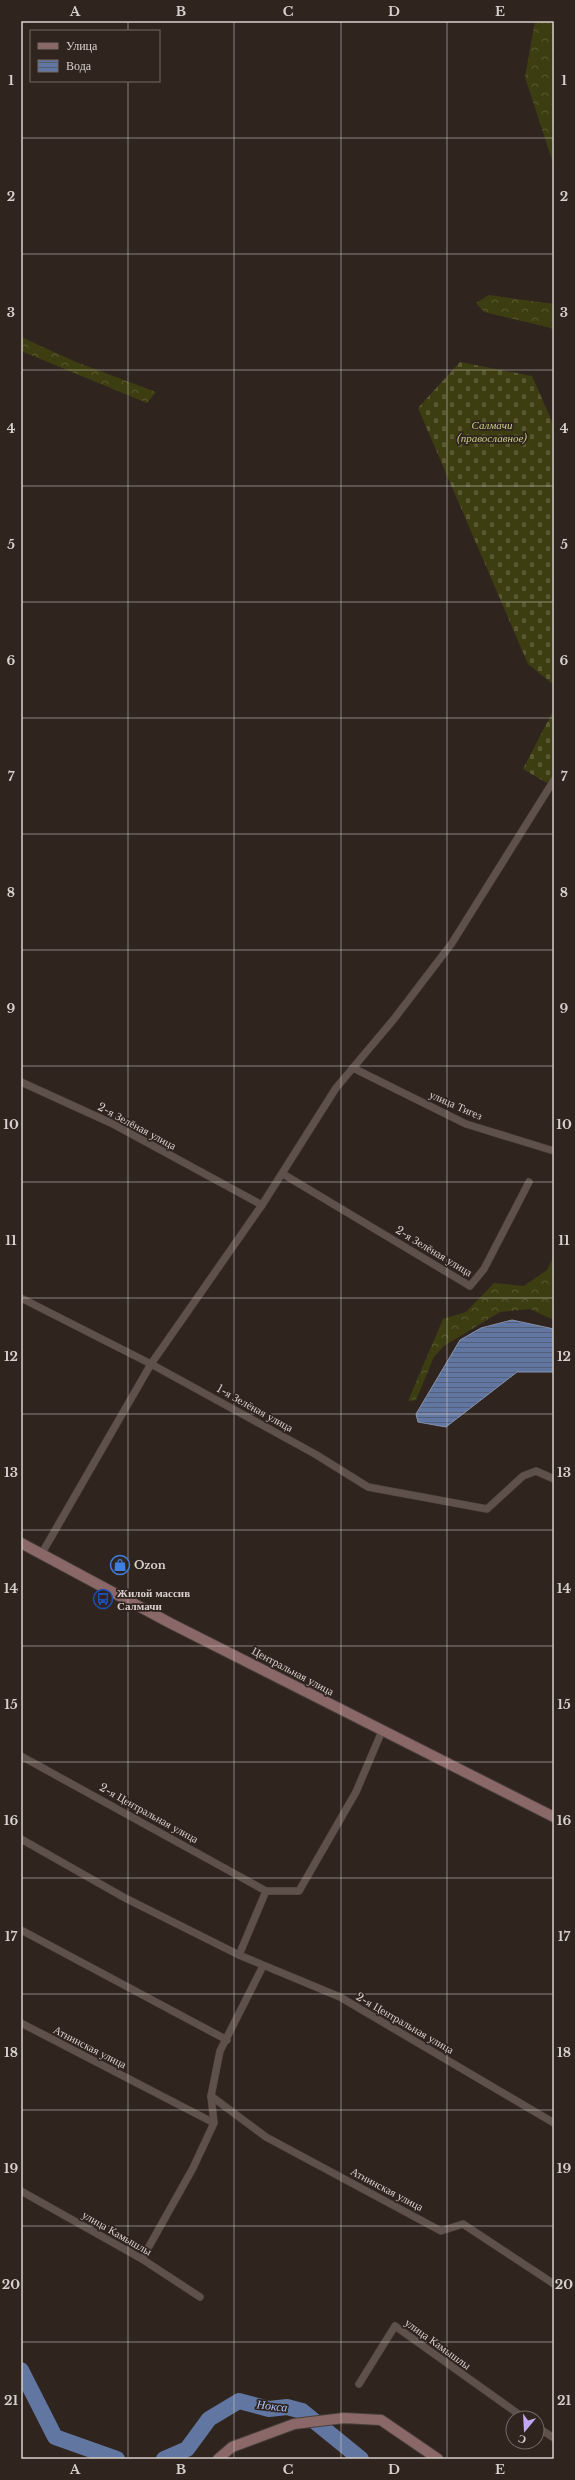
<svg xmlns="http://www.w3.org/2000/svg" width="575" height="2480" viewBox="0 0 575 2480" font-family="'Libre Baskerville',serif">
  <defs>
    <pattern id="forest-crowns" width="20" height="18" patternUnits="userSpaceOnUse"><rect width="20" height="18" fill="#3c3e12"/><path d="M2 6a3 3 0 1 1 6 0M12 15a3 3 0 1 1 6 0" fill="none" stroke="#585933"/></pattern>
    <pattern id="cemetery-stones" width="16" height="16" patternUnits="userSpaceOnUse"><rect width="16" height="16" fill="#3c3e12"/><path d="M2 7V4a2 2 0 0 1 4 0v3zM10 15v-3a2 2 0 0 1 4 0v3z" fill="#585933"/></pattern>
    <pattern id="water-rules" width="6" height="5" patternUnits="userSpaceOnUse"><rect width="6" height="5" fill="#6177a1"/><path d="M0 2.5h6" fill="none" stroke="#546079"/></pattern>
  </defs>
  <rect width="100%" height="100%" fill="#30241f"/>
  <!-- forest -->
  <g fill="url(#forest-crowns)">
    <path d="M535,21H554V166L525,77Z"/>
    <path d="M489,295L554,304V334L551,328L484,312L476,303Z"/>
    <path d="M21,337L76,362L156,392L147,403L21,351Z"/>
    <path d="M554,1256V1320L530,1309L500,1312L444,1346L434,1357L416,1400L408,1401L443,1319L466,1312L494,1283L524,1286L547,1270Z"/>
  </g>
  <!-- cemetery -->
  <g fill="url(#cemetery-stones)">
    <path d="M460,362L532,376L554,426V685L528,664L418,408Z"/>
    <path d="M554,709V787L523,769Z"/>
  </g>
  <!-- water -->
  <path fill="url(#water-rules)" stroke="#8592ae" d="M512,1320L554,1329V1372H517L446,1427L418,1422L416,1414L460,1340L481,1328Z"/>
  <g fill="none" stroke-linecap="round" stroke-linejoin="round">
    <!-- river -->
    <g stroke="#6177a1" stroke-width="16">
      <path d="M21,2370L55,2437L117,2459"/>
      <path d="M164,2459L187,2449L209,2419L239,2401L269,2409L287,2407L302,2411L361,2459"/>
    </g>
    <!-- street casing -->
    <g stroke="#4a403b" stroke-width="8">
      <g id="street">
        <path d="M353,1068L466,1124L554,1151"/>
        <path d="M21,1082L111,1123L262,1205"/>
        <path d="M283,1174L470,1286L484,1269L529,1182"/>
        <path d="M21,1298L151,1364L315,1454L368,1487L487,1509L523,1476L536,1471L554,1479"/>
        <path d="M42,1553L151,1364L262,1205L336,1088L394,1019L452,943L554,780"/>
        <path d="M21,1756L266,1891H299L356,1792L382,1731"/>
        <path d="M21,1839L125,1898L239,1955L340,1997L554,2123"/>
        <path d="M21,1930L227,2040"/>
        <path d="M239,1955L266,1891"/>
        <path d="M21,2023L214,2123"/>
        <path d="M211,2096L266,2137L441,2231L463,2224L554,2284"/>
        <path d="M21,2191L142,2259L200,2297"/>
        <path d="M142,2259L193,2168L214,2123L211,2096L220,2051L263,1966"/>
        <path d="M359,2384L395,2326L524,2418"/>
        <path d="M537,2427L554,2438"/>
      </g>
    </g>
    <!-- secondary casing -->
    <g stroke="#4a403b" stroke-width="12">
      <g id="secondary">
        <path d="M21,1543L170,1623L554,1817"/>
        <path d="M218,2459L232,2447L294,2424L344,2418L381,2420L438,2459"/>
      </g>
    </g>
    <!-- street -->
    <use href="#street" stroke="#5e504b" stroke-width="7"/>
    <!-- secondary -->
    <use href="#secondary" stroke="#8b6868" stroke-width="10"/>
  </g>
  <!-- grid -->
  <path fill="none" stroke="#d9d0cd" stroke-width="1" stroke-opacity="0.55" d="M128,21V31M234,21V2459M341,21V2459M447,21V2459M128,81V2459M21,138H554M21,254H554M21,370H554M21,486H554M21,602H554M21,718H554M21,834H554M21,950H554M21,1066H554M21,1182H554M21,1298H554M21,1414H554M21,1530H554M21,1646H554M21,1762H554M21,1878H554M21,1994H554M21,2110H554M21,2226H554M21,2342H554"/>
  <!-- icons -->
  <defs>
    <g id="shop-ring" transform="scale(1)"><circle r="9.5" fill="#30241f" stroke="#3f7fe0" stroke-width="1.5"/><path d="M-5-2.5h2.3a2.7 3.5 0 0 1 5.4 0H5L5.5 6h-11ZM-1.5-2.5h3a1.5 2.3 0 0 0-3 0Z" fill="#3f7fe0"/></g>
    <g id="bus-ring" transform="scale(1)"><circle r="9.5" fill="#30241f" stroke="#1a4fb4" stroke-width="1.5"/><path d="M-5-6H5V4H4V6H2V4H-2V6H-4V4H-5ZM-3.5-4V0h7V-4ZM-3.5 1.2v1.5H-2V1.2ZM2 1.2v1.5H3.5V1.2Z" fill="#1a4fb4"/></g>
  </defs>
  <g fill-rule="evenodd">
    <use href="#shop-ring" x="120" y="1565"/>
    <use href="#bus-ring" x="103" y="1599"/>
  </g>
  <g text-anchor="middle" stroke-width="3.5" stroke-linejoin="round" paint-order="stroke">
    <!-- park labels -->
    <g font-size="11" font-style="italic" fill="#cbcf82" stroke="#30241f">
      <text x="492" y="429">Салмачи<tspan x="492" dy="13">(православное)</tspan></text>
    </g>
    <!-- street labels -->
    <g font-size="11" fill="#d9d0cd" stroke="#30241f">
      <text transform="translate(456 1105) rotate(24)" y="4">улица Тигез</text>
      <text transform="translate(137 1126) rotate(28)" y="4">2-я Зелёная улица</text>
      <text transform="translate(434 1251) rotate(31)" y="4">2-я Зелёная улица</text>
      <text transform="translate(255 1408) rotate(29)" y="4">1-я Зелёная улица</text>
      <text transform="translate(293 1671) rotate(28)" y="4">Центральная улица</text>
      <text transform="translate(149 1813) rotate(29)" y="4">2-я Центральная улица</text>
      <text transform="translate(405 2023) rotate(30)" y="4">2-я Центральная улица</text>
      <text transform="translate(90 2047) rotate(27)" y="4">Атнинская улица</text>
      <text transform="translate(387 2189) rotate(28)" y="4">Атнинская улица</text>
      <text transform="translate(117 2233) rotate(30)" y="4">улица Камышлы</text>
      <text transform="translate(438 2344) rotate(36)" y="4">улица Камышлы</text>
    </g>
    <!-- poi labels -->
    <g font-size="11" font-weight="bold" fill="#d9d0cd" stroke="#30241f" text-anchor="start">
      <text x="134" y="1569">Ozon</text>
      <text x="117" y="1597">Жилой массив<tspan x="117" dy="13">Салмачи</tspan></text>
    </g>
    <!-- water labels -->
    <g font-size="12" font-style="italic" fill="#a9c4f9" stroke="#30241f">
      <text transform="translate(272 2406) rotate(6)" y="4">Нокса</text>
    </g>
  </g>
  <!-- border -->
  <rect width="575" height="2480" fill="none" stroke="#30241f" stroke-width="44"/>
  <!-- legend -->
  <rect x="30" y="30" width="130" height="52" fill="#30241f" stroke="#746965"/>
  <rect x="38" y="43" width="20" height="6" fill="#8b6868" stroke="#746965"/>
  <text x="66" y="50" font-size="12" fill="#d9d0cd">Улица</text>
  <rect x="38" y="60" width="20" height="12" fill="url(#water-rules)" stroke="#746965"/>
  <text x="66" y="70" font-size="12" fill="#d9d0cd">Вода</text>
  <!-- north arrow -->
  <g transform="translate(525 2430) rotate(198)"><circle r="19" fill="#30241f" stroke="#746965"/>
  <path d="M0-3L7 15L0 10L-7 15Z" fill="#c2a8f2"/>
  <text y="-6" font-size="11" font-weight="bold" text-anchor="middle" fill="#d9d0cd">С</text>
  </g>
  <rect x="22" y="22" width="531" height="2436" fill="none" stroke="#d9d0cd" stroke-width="1.5"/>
  <g font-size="13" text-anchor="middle" font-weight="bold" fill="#d9d0cd">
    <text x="75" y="16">A</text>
    <text x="181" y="16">B</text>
    <text x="288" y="16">C</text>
    <text x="394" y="16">D</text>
    <text x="500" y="16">E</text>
    <text x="11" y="85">1</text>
    <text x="564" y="85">1</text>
    <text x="11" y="201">2</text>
    <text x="564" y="201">2</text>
    <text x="11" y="317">3</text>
    <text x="564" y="317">3</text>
    <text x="11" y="433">4</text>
    <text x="564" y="433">4</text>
    <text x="11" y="549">5</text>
    <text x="564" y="549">5</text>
    <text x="11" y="665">6</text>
    <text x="564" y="665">6</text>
    <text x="11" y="781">7</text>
    <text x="564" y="781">7</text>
    <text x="11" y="897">8</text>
    <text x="564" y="897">8</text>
    <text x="11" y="1013">9</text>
    <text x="564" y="1013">9</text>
    <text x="11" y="1129">10</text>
    <text x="564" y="1129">10</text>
    <text x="11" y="1245">11</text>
    <text x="564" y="1245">11</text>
    <text x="11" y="1361">12</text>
    <text x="564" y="1361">12</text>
    <text x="11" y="1477">13</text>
    <text x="564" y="1477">13</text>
    <text x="11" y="1593">14</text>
    <text x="564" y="1593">14</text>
    <text x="11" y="1709">15</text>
    <text x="564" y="1709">15</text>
    <text x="11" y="1825">16</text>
    <text x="564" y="1825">16</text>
    <text x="11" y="1941">17</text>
    <text x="564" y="1941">17</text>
    <text x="11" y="2057">18</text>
    <text x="564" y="2057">18</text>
    <text x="11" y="2173">19</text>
    <text x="564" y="2173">19</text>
    <text x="11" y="2289">20</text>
    <text x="564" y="2289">20</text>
    <text x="11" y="2405">21</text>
    <text x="564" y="2405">21</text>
    <text x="75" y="2474">A</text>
    <text x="181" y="2474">B</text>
    <text x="288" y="2474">C</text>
    <text x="394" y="2474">D</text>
    <text x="500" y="2474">E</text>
  </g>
</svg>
